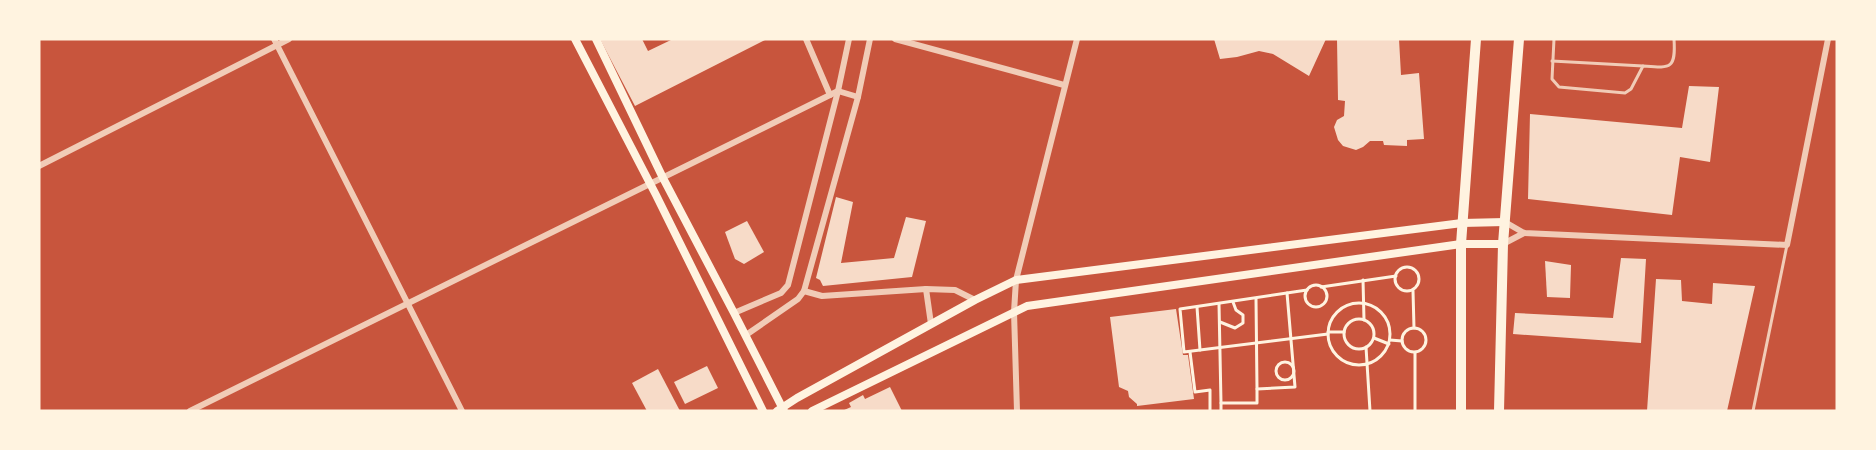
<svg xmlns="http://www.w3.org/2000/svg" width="1876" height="450" viewBox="0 0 1876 450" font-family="'Zilla Slab',serif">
  <rect width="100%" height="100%" fill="#c8553d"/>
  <!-- building -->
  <g fill="#f7dbc8">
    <path d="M600,39H642L648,51L673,39H767L635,106Z"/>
    <path d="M1214,39H1326L1309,76L1273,54L1259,51L1237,57L1220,59Z"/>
    <path d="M1337,39H1399L1401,75L1419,73L1424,139L1407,140V146L1384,145L1383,141H1370L1363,147L1356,150L1343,146L1338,140L1334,127L1337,120L1344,116L1345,101L1338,100Z"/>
    <path d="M1689,86L1719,87L1710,162L1680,157L1672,215L1528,199L1530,114L1682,128Z"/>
    <path d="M836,197L853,202L841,263L894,258L906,217L926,221L912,277L823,286L820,280L816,278Z"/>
    <path d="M747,221L764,252L744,264L735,259L725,232Z"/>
    <path d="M1621,258L1646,259L1641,343L1513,334L1515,313L1613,318Z"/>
    <path d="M1545,261L1571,265L1570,298L1547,297Z"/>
    <path d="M1656,279L1681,280L1682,301L1712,304L1713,283L1755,286L1727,411H1647Z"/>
    <path d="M1176,309L1183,355H1188L1194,399L1137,406V404L1129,397L1128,391L1119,387L1110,317Z"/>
    <path d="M707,366L718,388L685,404L674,382Z"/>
    <path d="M658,369L680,411H647L632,383Z"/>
    <path d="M890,387L902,411H842L851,407L849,403L863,395L865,399Z"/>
  </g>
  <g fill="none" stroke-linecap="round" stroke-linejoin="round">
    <!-- path -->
    <g stroke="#fff3e0" stroke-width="3">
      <circle cx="1407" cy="279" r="12"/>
      <path d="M1363,280L1364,320"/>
      <circle cx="1316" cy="296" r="11"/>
      <path d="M1321,287L1396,276"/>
      <path d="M1307,290L1180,309L1184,352L1328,334"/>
      <path d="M1413,291L1414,328"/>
      <path d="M1256,299L1257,389"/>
      <circle cx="1359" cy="334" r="31"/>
      <path d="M1219,304L1221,403"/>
      <path d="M1197,307L1200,350"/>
      <circle cx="1359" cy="334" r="15"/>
      <path d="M1220,322L1235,328L1243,323V315L1236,310L1233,302"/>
      <circle cx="1414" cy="340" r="12"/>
      <path d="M1328,332H1344"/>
      <path d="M1374,338L1389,344"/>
      <path d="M1390,340L1402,341"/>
      <path d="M1366,347L1370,411"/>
      <path d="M1190,352L1195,392L1210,390V411"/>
      <circle cx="1285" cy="371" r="9"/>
      <path d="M1221,411V403H1257V389L1295,387L1287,293"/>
      <path d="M1415,411V353"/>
    </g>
    <!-- service -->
    <g stroke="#f1ccb7" stroke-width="3">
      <path d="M1554,39L1552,79L1559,87L1625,93L1631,89L1643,66C1670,68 1676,70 1674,39"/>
      <path d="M1552,61L1643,66"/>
      <path d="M1753,411L1787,245"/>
    </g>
    <!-- minor -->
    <g stroke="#f1ccb7" stroke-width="6">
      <path d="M274,39L462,411"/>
      <path d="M806,39L830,95"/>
      <path d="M895,39L1064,85"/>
      <path d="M838,91L858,97"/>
      <path d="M39,166L289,39"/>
      <path d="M1505,222L1524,233L1787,245L1828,39"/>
      <path d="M1503,244L1524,233"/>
      <path d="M926,289L931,324"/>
      <path d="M804,291L822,296L926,289L955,290L975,300"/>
      <path d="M734,313L781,293L788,285L838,91L849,39"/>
      <path d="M746,335L798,299L804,291L858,97L870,39"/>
      <path d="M190,411L838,91"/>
      <path d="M1017,411L1014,312L1016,280L1077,39"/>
    </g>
    <!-- secondary -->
    <g stroke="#fff3e0" stroke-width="8">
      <path d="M575,39L656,195L763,411"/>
      <path d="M596,39L663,178L734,313L784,411"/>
      <path d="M777,411L797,398L975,300L1016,280L1462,223L1505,222"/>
      <path d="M812,411L1027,306L1461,244H1503"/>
    </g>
    <!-- trunk -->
    <g stroke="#fff3e0" stroke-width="10">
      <path d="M1461,411V244L1476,39"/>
      <path d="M1499,411L1503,244L1519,39"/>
    </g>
  </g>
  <!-- border -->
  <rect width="1876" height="450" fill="none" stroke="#fff3e0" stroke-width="81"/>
</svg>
